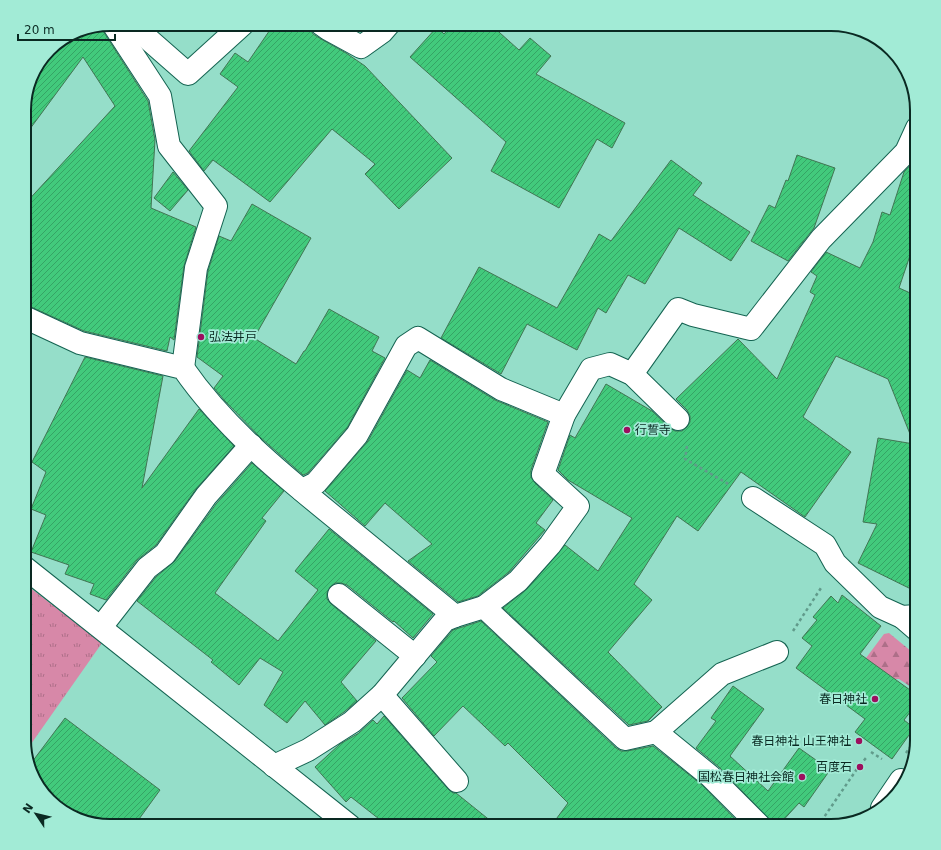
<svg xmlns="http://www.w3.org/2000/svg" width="941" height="850" viewBox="0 0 941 850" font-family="'DejaVu Sans','Noto Sans JP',sans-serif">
  <defs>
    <pattern id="forest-firs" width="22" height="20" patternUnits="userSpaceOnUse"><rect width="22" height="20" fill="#d788a8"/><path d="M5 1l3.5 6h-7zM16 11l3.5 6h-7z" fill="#ad6f88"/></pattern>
    <pattern id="park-tufts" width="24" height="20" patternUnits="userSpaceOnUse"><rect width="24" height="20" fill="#d788a8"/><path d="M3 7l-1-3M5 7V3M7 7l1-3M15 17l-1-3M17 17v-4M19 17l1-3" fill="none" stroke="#ad6f88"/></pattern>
    <pattern id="building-hatch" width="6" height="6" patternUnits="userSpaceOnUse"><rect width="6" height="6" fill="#42ca7c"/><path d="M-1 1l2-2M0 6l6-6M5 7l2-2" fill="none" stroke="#35a465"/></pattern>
  </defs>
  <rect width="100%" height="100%" fill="#95dec9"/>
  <!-- forest -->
  <path fill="url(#forest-firs)" d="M889,633L917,656V691L899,679H894L860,666L884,634Z"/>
  <!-- park -->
  <path fill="url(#park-tufts)" d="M24,583L102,643L31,744L24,739Z"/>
  <!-- building -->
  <g fill="url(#building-hatch)" stroke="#417553">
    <path d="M274,24H305L309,27L313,34L321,39L346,53L365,66L452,158L399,209L365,174L375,164L332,129L270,202L213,160L204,171L189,151L238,87L220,74L235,53L248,62Z"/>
    <path d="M453,24H490L519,50L530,38L551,56L536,74L625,123L612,148L597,139L559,208L491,171L506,142L410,57L437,27L444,34Z"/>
    <path d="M101,26L103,31L148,101L155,140L151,208L196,227L184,266L174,340L170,337L167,351L84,331L29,306L24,305V205L115,106L83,57L24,137V104L33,72L53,45L77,30Z"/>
    <path d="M797,155L835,168L814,228L788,261L751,241L769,205L775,208L786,180L788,181Z"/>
    <path d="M917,158V235L899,288L917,296V592L858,563L877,524L863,522L878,438L914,444L888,379L836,356L803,417L851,452L805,517L741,472L698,531L677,516L634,584L652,600L608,652L662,707L648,721L629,725L503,608L527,589L565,545L598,571L632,518L568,480L558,470L570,435L575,438L606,384L652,411L670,428L675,431H682L687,427L690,422V416L687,410L676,399L738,339L777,379L815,295L810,292L817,276L811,272L826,252L860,268L873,242L882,212L890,215L904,172Z"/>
    <path d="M671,160L702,183L693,195L750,232L731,261L679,228L645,284L628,275L606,313L598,308L577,350L527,324L501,374L441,338L479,267L557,308L599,234L611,241Z"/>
    <path d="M173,172L188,190L170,211L154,198Z"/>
    <path d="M252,204L311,238L254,338L296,364L304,351H305L329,309L379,337L372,351L385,358L347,428L308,473L303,475L261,438L225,401L214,388L223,376L197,357L208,271L219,236L231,241Z"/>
    <path d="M85,357L163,376L142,488L199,409L234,446L196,489L156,545L137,560L106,600L90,594L94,584L65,574L69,565L31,552L46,515L31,509L46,472L32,462Z"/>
    <path d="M430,360L495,400L548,422L531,470V477L535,483L553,500L536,523L545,530L509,572L478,596L458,602L408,561L432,544L385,503L365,526L325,491L368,441L407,370L420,378Z"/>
    <path d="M252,463L284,491L262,518L266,521L215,593L278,641L318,590L295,571L329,529L433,614L413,638L394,621L393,622L347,585L341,583H335L330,587L327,593V599L331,604L376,641L341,682L357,701L344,712L325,725L305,701L287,723L264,705L283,672L260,658L239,685L211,662L213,660L137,601L156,577L175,561L216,504Z"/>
    <path d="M842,595L881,626L860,654L917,695V703L904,720L914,728L892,759L855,732L865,719L796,668L812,646L802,638L817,620L813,617L831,596L838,603Z"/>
    <path d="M481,621L616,748L621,751H627L653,746L702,785L742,826H551L568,803L508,743L505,746L463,706L434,736L402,698L437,662L431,656L453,630Z"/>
    <path d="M733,686L764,709L730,756L768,791L799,748L830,770L804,807L799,803L778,826L770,820L719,767L696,748L716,721L711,718Z"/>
    <path d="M384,716L448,789L453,793H456L497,826H388L351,797L346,802L315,767L340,744L359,733L373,720L377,724Z"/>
    <path d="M65,718L160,790L134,826H110L77,819L49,801L31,773L29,766Z"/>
  </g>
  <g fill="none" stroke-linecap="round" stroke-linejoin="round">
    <!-- minor casing -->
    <g stroke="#146351" stroke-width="24">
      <g id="minor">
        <path d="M113,24L160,96L169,146L216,206L196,268L183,368"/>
        <path d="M131,24L188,74L243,24"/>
        <path d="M321,24L328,29L361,47L382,32L389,24"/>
        <path d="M24,317L80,343L183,368C223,426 279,472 333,516C374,550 415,583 455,616L484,607L625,739L656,732L710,776L760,826"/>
        <path d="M632,374L678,309L693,315L751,329L821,239L906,152L917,128"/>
        <path d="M302,490L316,483L357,435L406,346L418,338L501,389L564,415"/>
        <path d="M753,498L825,545L835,563L880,607L902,617"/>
        <path d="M24,567L350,826"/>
        <path d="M339,595L415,656"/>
        <path d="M484,607L518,581L550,545L578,506L543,474L564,415L591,369L610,364L632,374L678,419"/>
        <path d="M916,616L902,617L917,630"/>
        <path d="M101,627L147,568L165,554L206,496L251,445"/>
        <path d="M382,695L457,781"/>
        <path d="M656,732L722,674L777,652"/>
        <path d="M274,766L308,750L352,722L382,695L445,620L455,616"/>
        <path d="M882,808L901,780"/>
      </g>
    </g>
    <!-- path -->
    <g stroke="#619b8b" stroke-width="2.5" stroke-dasharray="3 3" stroke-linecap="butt">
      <path d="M687,446L685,459L730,485"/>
      <path d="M793,631L821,588"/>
      <path d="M871,752L882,759"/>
      <path d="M906,753L917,738"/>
      <path d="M860,765L866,758"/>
      <path d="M818,826L859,766"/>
    </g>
    <!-- minor -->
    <use href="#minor" stroke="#fff" stroke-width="22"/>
  </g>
  <!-- markers -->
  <g fill="#9c0f5e" stroke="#a2ebd6" stroke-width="1.5">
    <circle cx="201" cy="337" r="4"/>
    <circle cx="627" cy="430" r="4"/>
    <circle cx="875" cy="699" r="4"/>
    <circle cx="859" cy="741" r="4"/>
    <circle cx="860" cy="767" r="4"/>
    <circle cx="802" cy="777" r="4"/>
  </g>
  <g text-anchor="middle" stroke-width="3.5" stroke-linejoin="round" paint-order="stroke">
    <!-- poi labels -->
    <g font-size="12" fill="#0a2922" stroke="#a2ebd6" text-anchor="end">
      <text x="209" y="341" text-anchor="start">弘法井戸</text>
      <text x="635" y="434" text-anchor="start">行誓寺</text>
      <text x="867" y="703">春日神社</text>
      <text x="851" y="745">春日神社 山王神社</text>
      <text x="852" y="771">百度石</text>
      <text x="794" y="781">国松春日神社会館</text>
    </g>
  </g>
  <!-- crop -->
  <path d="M0 0H941V850H0ZM110 31H831A79 79 0 0 1 910 110V740A79 79 0 0 1 831 819H110A79 79 0 0 1 31 740V110A79 79 0 0 1 110 31Z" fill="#a2ebd6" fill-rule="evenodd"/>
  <path fill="none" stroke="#0a2922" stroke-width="2" d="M110 31H831A79 79 0 0 1 910 110V740A79 79 0 0 1 831 819H110A79 79 0 0 1 31 740V110A79 79 0 0 1 110 31Z"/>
  <!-- north arrow -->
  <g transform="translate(36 814) rotate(305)" stroke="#a2ebd6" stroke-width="3" paint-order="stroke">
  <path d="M0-3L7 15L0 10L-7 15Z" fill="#0a2922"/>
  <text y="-6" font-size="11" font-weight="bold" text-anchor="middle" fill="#0a2922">N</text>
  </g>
  <!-- scale -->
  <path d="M18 34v6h97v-6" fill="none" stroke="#0a2922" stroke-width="2"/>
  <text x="24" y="34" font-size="12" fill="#0a2922" stroke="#a2ebd6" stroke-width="3" paint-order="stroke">20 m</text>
</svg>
